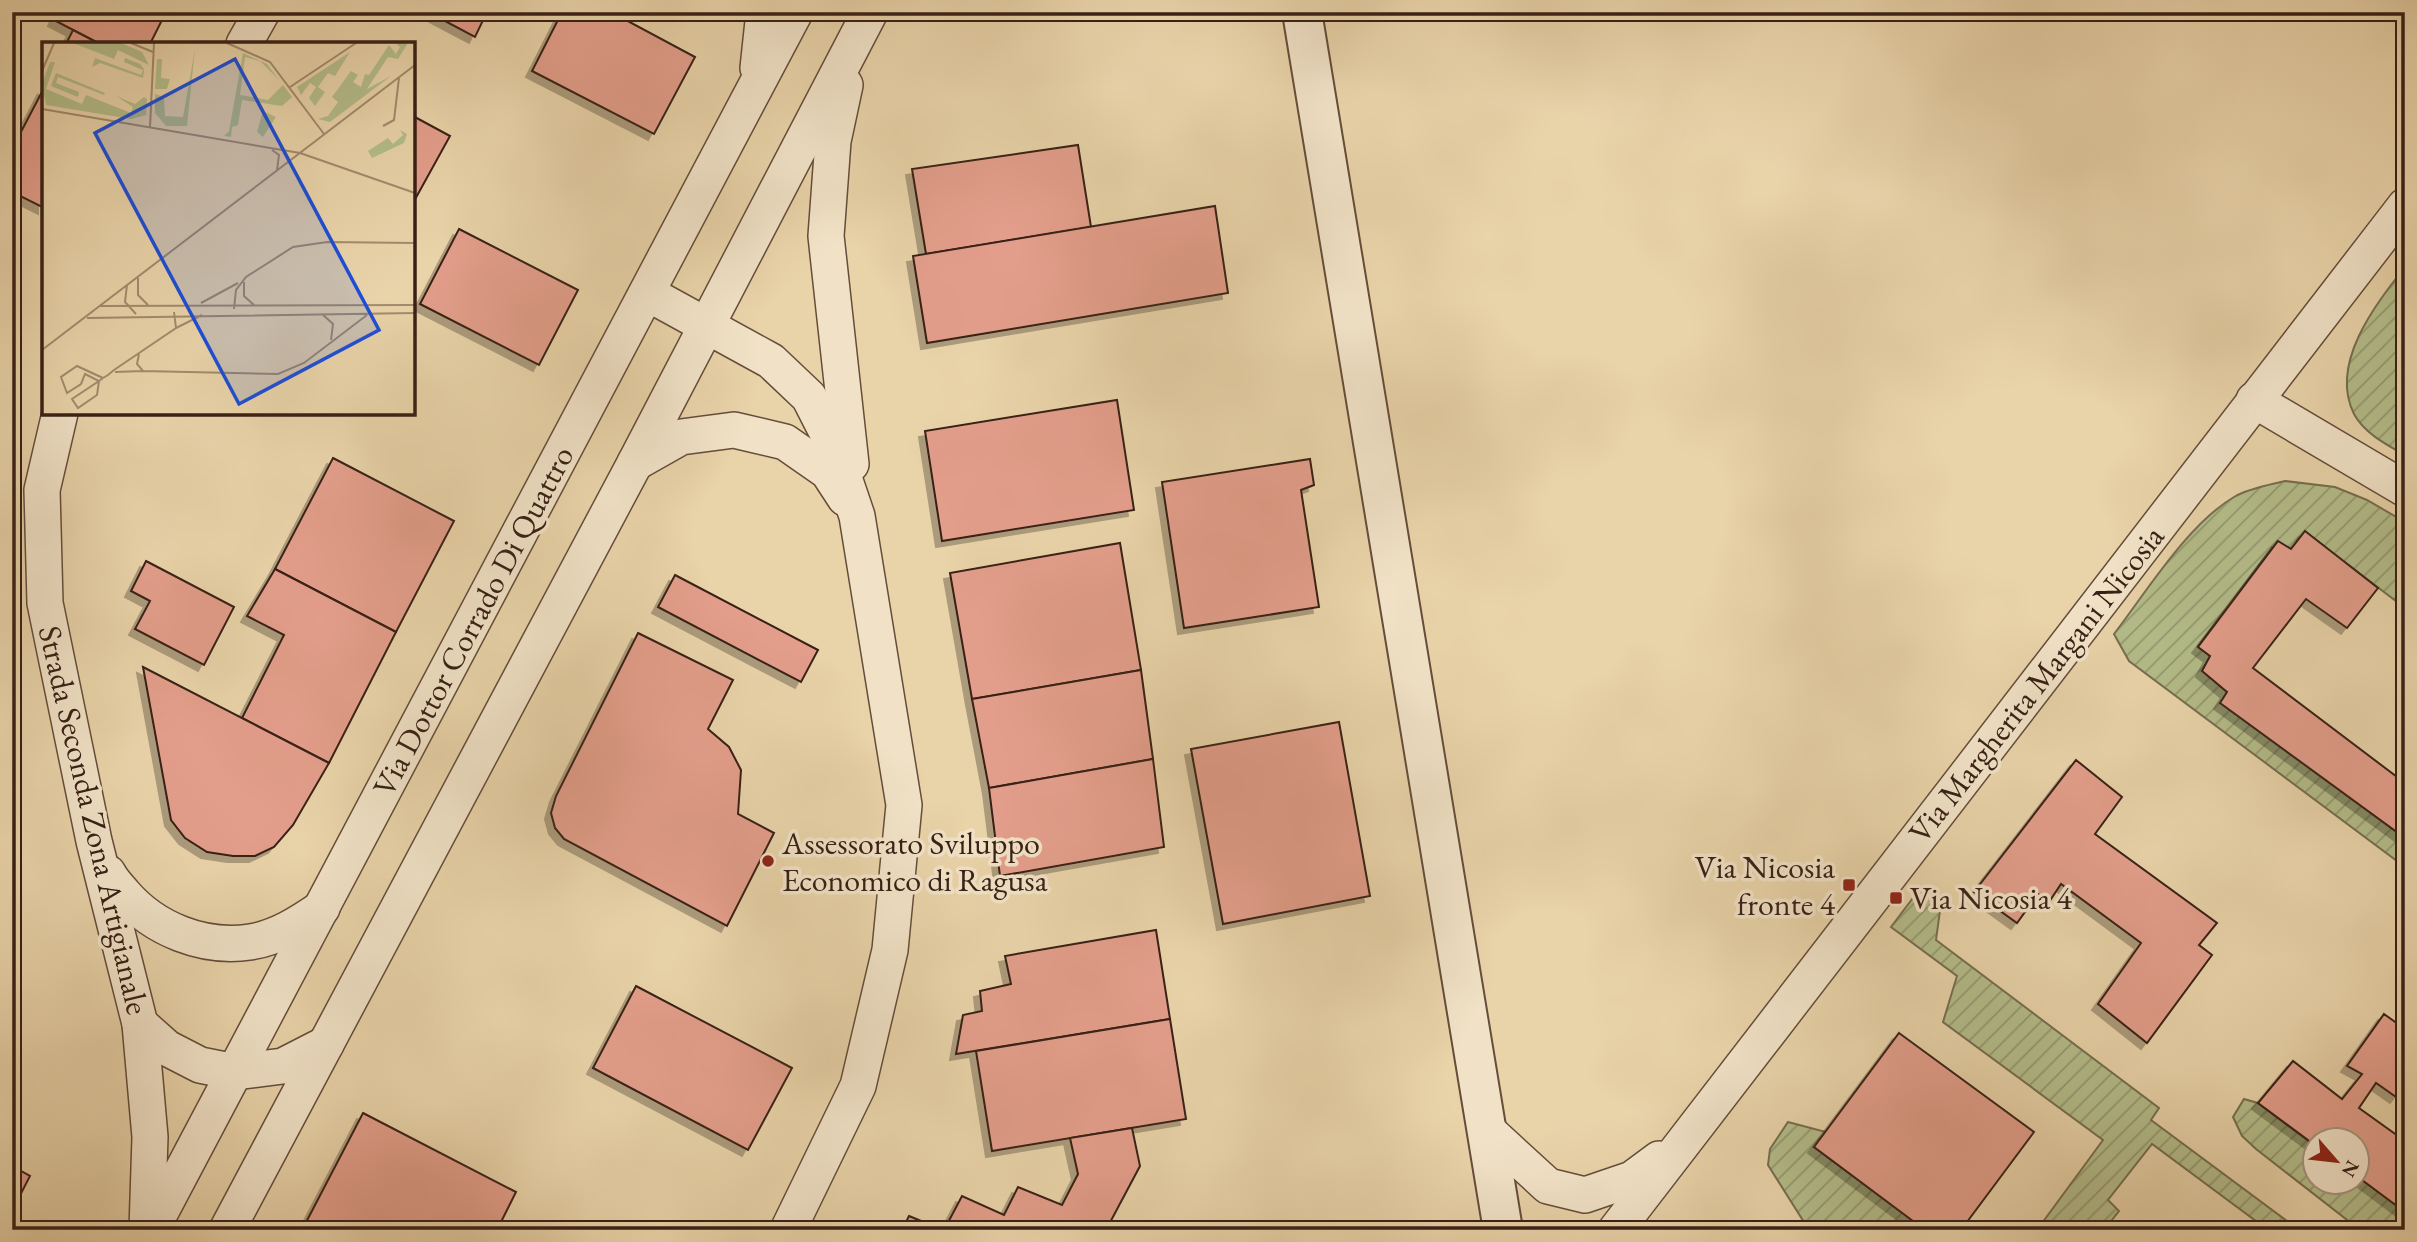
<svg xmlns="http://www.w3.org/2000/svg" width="2417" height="1242" viewBox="0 0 2417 1242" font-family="'EB Garamond',serif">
  <defs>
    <pattern id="garden-furrows" width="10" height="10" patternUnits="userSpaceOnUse" patternTransform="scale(1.75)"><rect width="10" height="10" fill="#b4bd8a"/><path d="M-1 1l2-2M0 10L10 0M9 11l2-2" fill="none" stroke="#939970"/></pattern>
    <filter id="shadow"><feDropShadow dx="-6" dy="6" stdDeviation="0" flood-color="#0004"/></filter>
  </defs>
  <rect width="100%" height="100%" fill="#e9d3a9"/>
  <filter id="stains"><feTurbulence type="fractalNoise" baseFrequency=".00286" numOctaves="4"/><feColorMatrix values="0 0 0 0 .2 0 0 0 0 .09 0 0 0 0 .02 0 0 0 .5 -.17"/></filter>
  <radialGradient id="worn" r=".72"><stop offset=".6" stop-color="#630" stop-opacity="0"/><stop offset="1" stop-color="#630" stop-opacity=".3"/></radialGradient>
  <!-- garden -->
  <g fill="url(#garden-furrows)" stroke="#766e50" stroke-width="2">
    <path d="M2405,267V455C2387,445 2364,433 2354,414C2329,364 2375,305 2405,267Z"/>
    <path d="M2285,481L2335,487L2367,500L2405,522V608L2305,532L2291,549L2277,541L2198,646L2210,656L2203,671L2227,692L2221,703L2405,838V867L2129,661L2114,634C2147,591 2188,524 2234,497C2249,488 2269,485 2285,481Z"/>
    <path d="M1922,886L1941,903L1936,940L2159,1108L2151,1120L2299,1230H2268L2152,1144L2108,1200L2119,1211L2104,1230H2037L2103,1140L1943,1022L1957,976L1891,927Z"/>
    <path d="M2244,1099L2258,1103L2315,1146L2316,1182H2358V1177L2405,1212V1230H2360L2256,1149L2242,1136L2233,1117Z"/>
    <path d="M1788,1122L1826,1132L1814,1147L1925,1230H1809L1768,1165L1770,1149Z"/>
  </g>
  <!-- building -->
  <g fill="#e39e8b" stroke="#382016" stroke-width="2" filter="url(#shadow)">
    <path d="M58,12H166L150,44H100L54,20Z"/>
    <path d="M428,12H487L475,37Z"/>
    <path d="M562,12H611L695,57L654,134L532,71Z"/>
    <path d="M73,30L100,44H66Z"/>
    <path d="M44,88V208L12,192V149Z"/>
    <path d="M413,116L450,136L413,203Z"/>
    <path d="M1078,145L1091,227L926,254L912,169Z"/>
    <path d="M1215,206L1228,293L927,343L913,256Z"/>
    <path d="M459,229L578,290L539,365L420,304Z"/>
    <path d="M1117,400L1134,510L942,541L925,431Z"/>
    <path d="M333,458L454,521L396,632L275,569Z"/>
    <path d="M1310,459L1314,485L1301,490L1319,607L1184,628L1162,482Z"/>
    <path d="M2305,531L2378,588L2347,628L2306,599L2253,668L2405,783V838L2220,703L2227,692L2202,671L2210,656L2198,647L2278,541L2291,549Z"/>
    <path d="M1120,543L1141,670L972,699L950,573Z"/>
    <path d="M146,561L234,607L204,665L135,629L150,601L131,591Z"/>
    <path d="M275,569L396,632L329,763L242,718L284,635L247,616Z"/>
    <path d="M675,575L818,650L801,682L658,607Z"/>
    <path d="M638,633L733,680L708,729L729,747L741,770L738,814L774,833L727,926L564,839L555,828L551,813L556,796Z"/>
    <path d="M143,667L329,763L293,825L274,847L255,856H233L207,852L185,838L171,820Z"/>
    <path d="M1141,670L1153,759L989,788L972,699Z"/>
    <path d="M1339,722L1370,896L1223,924L1191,749Z"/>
    <path d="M1153,759L1164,847L1000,876L989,788Z"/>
    <path d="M2076,760L2122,797L2095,834L2217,923L2199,945L2212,955L2147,1043L2098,1004L2141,943L2061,884L2049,902L2038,894L2017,923L1974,892Z"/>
    <path d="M1156,930L1170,1019L956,1054L963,1015L982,1011L980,991L1011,984L1005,956Z"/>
    <path d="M636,986L792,1068L748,1150L593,1068Z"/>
    <path d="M2384,1014L2405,1029V1085L2396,1097L2376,1083L2359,1108L2405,1141V1212L2358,1177V1140H2316V1146L2258,1103L2293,1061L2342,1099L2362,1074L2347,1066Z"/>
    <path d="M1170,1019L1186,1119L992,1151L976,1051Z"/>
    <path d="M1899,1033L2034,1132L1961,1230H1925L1814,1147Z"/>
    <path d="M363,1113L516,1192L497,1230H302Z"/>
    <path d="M1132,1128L1140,1166L1106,1230H944L962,1196L1004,1215L1018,1187L1062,1205L1078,1174L1070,1138Z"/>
    <path d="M12,1166L30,1176L12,1211Z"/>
    <path d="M909,1216L943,1230H902Z"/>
  </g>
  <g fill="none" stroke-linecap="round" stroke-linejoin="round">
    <!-- minor casing -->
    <g stroke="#644d3b" stroke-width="38">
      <g id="minor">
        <path d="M244,44L262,12"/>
        <path d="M758,68L764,12"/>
        <path d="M845,85L833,141L826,236L851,464"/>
        <path d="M647,293L771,361L809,397L832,442L857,516L904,805L890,950L858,1086L788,1230"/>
        <path d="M2254,400L2405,489"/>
        <path d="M60,413L42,490L45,603L94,841L140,1024L150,1137L147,1229"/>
        <path d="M635,463L681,437L734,430L785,442L828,472L845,498"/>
        <path d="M108,873C112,881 118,887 124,894C154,929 203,949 250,942C277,938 300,923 322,908"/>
        <path d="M140,1024L167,1048L200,1065L235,1072L283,1066L326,1044"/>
        <path d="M1487,1130L1548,1186L1585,1195L1632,1179L1659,1159"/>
        <path d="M151,1230L795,12"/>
        <path d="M227,1230L635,463L870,12"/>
        <path d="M1616,1230L2405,206"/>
      </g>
    </g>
    <!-- tertiary casing -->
    <g stroke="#644d3b" stroke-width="42">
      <path id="tertiary" d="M1302,12L1503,1230"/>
    </g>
    <!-- minor -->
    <use href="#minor" stroke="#f1e2c7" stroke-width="35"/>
    <!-- tertiary -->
    <use href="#tertiary" stroke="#f1e2c7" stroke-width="38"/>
  </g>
  <!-- markers -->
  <g fill="#8f2418" stroke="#f1e2c7" stroke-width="2.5">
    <circle cx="768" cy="861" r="7"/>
    <rect x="1842" y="878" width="14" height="14" rx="3.5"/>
    <rect x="1889" y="891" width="14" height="14" rx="3.5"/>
  </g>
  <g text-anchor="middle" stroke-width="7" stroke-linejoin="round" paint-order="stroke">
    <!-- street labels -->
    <g font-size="32" fill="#382016" stroke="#f1e2c7">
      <text transform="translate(473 621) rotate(-62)" y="11">Via Dottor Corrado Di Quattro</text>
      <text transform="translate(2036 684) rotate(-52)" y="11">Via Margherita Margani Nicosia</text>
      <text transform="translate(94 820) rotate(77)" y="11">Strada Seconda Zona Artigianale</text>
    </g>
    <!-- poi labels -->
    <g font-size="32" fill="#382016" stroke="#f1e2c7" text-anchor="start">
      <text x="782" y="854">Assessorato Sviluppo<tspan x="782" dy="37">Economico di Ragusa</tspan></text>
      <text x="1835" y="878" text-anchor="end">Via Nicosia<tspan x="1835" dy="37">fronte 4</tspan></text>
      <text x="1910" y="909">Via Nicosia 4</text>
    </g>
  </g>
  <!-- overview -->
  <g transform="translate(42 42)">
    <rect width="373" height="373" fill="#e9d3a9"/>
    <path d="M31,1H79L100,10L107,23L76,8L72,17ZM353,1H366L356,17L346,15L325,47L349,34L288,80L276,77L286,74L296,60L290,55L309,29L316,33L311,40L319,45L323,32L327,33L347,3L354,12L358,5ZM153,7L145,84H124L113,71V52L122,55L123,74L141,75ZM308,10L293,34L286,31L276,45L283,50L273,64L267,56L274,45L268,41L259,53L255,45ZM201,11L225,22L237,38L218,19L203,15L198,53L226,58L241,43L250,55L240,64L200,58L196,83L190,85L189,95L182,94L187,89ZM53,16L99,33L101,28L82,20L83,16L98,22L102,27L101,36L58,21L50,25ZM115,17H120L119,36L128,37L125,47H113ZM8,20H13L4,47L40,62L44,53L89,71L91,65L74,54L93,62L102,55L105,57L104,73L89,77L4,63L0,41ZM14,31L63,51L62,53L16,35L14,41L37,50L36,55L9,44ZM221,69L234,75L221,95L215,90ZM358,88L365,92L362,101L330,116L326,109L346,96L351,102L361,93Z" fill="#b4bd8a"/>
    <path fill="none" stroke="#a28b6e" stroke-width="2" d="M89,1L111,10M185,1L228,20L282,92M0,29L12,1M248,45L314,1M0,67L258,111L373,151M341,84L352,78L357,36M108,85L112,1M230,108L237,113L235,128M96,236V253L106,263M202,240V254L212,263M85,243L83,260L94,272M159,261L196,241M58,264L373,263M192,267L194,248L204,235L251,205L285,200L373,201M280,272L291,282L289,298M45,276L373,271M134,286L160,273M0,308L373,23M97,312L95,322L101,329L236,332L262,321L325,273M73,330L101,329M61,336L35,324L19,335L25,351L39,342L43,332L57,339L55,353L36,366L30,357L57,339L61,336L66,333L72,328L134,286L132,270"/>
    <path fill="#1d4ed8" fill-opacity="0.15" stroke="#1d4ed8" stroke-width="3.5" d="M193,17L337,288L197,362L53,91Z"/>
    <rect width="373" height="373" fill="none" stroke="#382016" stroke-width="3.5"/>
  </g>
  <!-- margin -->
  <rect width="2417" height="1242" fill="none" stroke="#e9d3a9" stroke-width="42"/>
  <rect x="14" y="14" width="2389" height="1214" fill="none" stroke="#382016" stroke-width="3.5"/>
  <rect x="21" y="21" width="2375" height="1200" fill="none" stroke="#382016" stroke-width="2"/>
  <!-- north arrow -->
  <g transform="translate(2336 1161) rotate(118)"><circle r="33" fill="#f1e2c7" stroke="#a79480" stroke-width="2"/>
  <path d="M0-5L12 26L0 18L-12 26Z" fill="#8f2418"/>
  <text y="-10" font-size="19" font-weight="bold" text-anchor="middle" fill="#382016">N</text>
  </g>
  <rect width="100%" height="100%" filter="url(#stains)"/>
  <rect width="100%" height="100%" fill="url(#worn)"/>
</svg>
